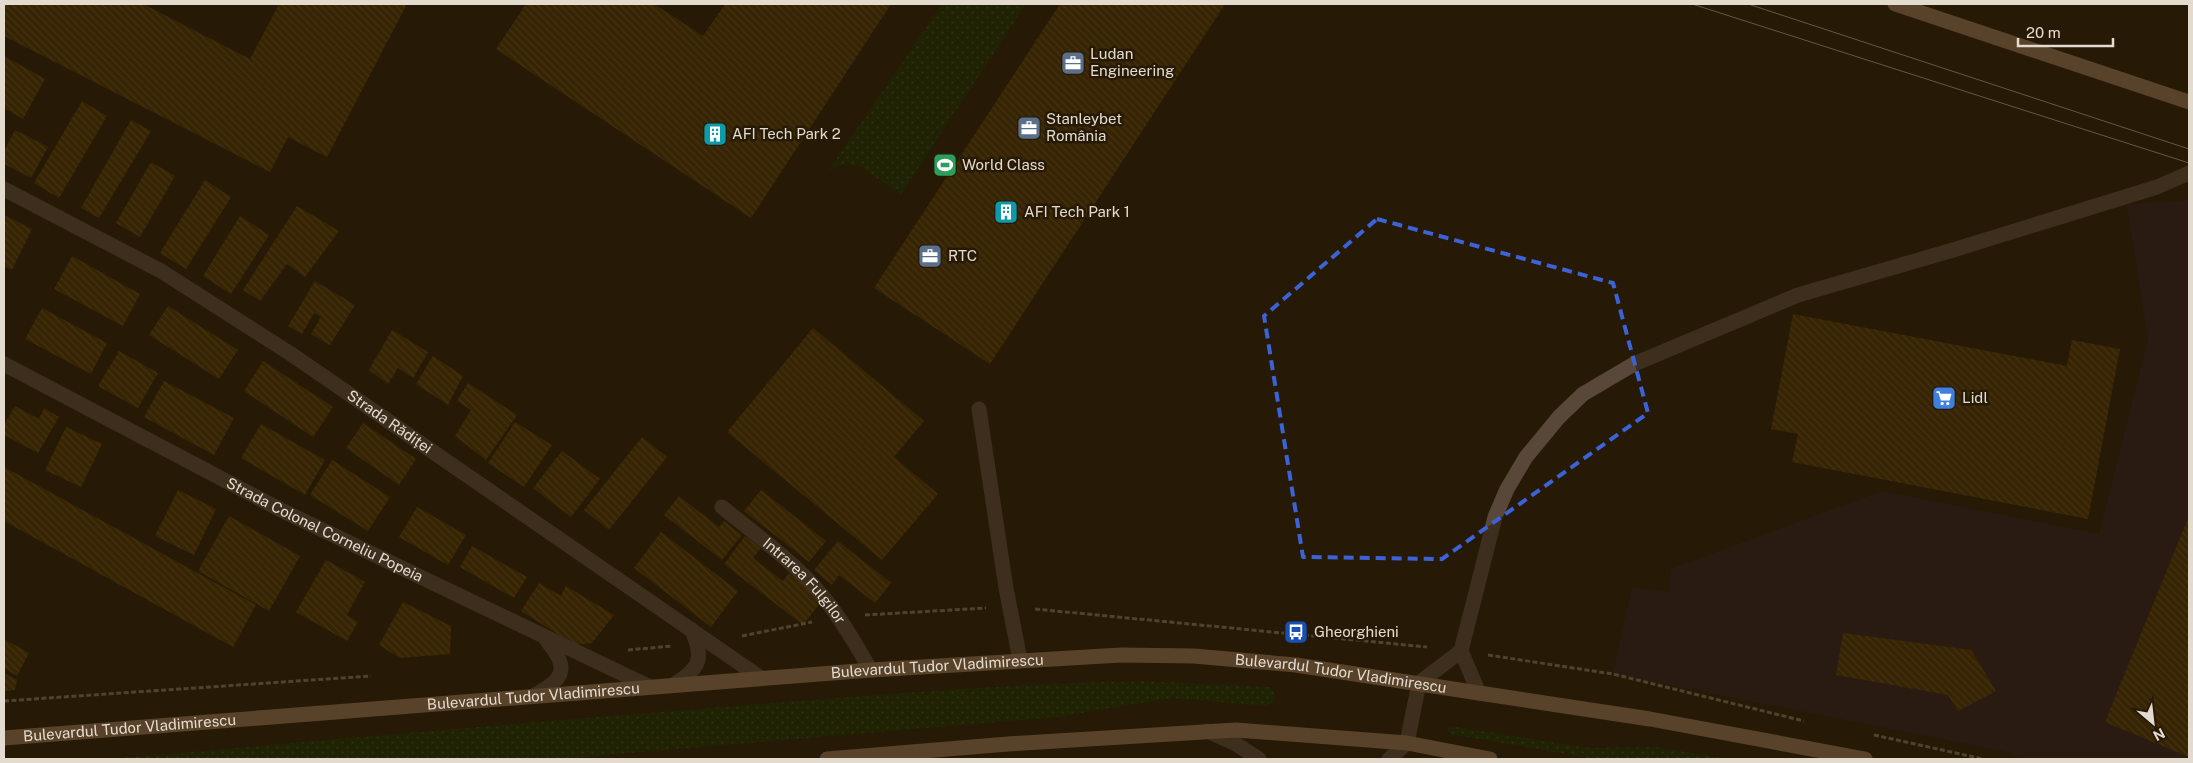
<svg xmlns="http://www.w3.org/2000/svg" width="2193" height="763" viewBox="0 0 2193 763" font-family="'Public Sans',sans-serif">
  <defs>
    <pattern id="grass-dots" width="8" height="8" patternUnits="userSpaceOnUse" patternTransform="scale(1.25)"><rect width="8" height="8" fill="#192d04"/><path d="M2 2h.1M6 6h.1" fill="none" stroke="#3a4b28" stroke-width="1.8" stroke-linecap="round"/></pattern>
    <pattern id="building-back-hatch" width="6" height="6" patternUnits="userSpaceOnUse" patternTransform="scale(1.25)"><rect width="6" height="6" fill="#4c3200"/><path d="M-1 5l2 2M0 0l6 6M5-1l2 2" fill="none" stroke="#664f24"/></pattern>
  </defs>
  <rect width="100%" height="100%" fill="#261a06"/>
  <!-- industrial -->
  <path fill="#301d22" d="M2189,200V759H2023L2003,751L1613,674L1632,587L1668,592L1671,569L1882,491L2099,534L2148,340L2127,205Z"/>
  <!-- grass -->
  <g fill="url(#grass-dots)">
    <path d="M942,4H1026L901,194L857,165L843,164L828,171Z"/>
    <path d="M1143,681L1270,687L1275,695L1274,701L1267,706L1171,698L1058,717L560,759H108C317,741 527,722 737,706C872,695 1007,684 1143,681Z"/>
    <path d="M1450,726L1590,748L1655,747L1729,759H1595L1450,734L1447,730Z"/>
  </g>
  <!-- building -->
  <g fill="url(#building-back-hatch)">
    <path d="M4,4H143L250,59L279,4H407L327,157L288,137L270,172L4,36Z"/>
    <path d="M526,4H654L703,36L725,4H891L751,218L496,49Z"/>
    <path d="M1060,4H1225L990,364L874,288Z"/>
    <path d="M4,56L45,79L23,119L4,108Z"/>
    <path d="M82,101L107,116L59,198L34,183Z"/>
    <path d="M131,120L151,131L99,218L81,208Z"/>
    <path d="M15,130L48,147L31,178L4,164V151Z"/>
    <path d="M151,162L175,176L140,237L116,223Z"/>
    <path d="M205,180L231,197L186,269L160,253Z"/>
    <path d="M297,206L339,231L305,277L287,264L260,301L243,290Z"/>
    <path d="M4,215L32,229L12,270L4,266Z"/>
    <path d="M240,216L269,235L231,294L203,276Z"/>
    <path d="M72,256L140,294L123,326L54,289Z"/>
    <path d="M315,281L355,305L330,345L311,334L321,317L314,313L302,334L288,326Z"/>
    <path d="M168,306L238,350L219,379L149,335Z"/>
    <path d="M42,308L107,343L91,374L25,339Z"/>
    <path d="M1793,314L2067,366L2072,340L2120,349L2088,519L1792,462L1798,434L1771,429Z"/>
    <path d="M813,328L924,421L894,457L938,494L882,560L727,432Z"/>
    <path d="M392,330L428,352L413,378L398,368L388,384L369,370Z"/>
    <path d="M119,351L158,373L138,408L98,386Z"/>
    <path d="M433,356L463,376L448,405L416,384Z"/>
    <path d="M263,361L333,407L313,437L244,391Z"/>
    <path d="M164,381L234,418L214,455L144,417Z"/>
    <path d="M468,383L517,415L486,460L455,436L471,410L457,401Z"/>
    <path d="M15,406L39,419L44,408L59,417L38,453L4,435V425Z"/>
    <path d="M515,422L552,445L524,487L488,463Z"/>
    <path d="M363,423L416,459L399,485L346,448Z"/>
    <path d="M261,424L325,460L305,495L241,458Z"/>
    <path d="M66,427L102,444L81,487L45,470Z"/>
    <path d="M642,437L667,457L609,530L584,510Z"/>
    <path d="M562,451L600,479L571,517L533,488Z"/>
    <path d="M332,460L390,497L368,531L310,495Z"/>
    <path d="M4,467L256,605L233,647L4,521Z"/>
    <path d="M178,490L216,509L194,555L155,536Z"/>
    <path d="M761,490L826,541L809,562L744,511Z"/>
    <path d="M679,496L719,527L724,521L742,535L722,560L664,515Z"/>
    <path d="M417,507L466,535L448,565L399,537Z"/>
    <path d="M229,516L300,556L269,611L198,571Z"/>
    <path d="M2189,516V757L2105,722Z"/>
    <path d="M661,532L738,591L711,627L634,568Z"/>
    <path d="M745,536L761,548L753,558L783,581L789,573L823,599L803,625L724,564Z"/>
    <path d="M838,541L891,583L875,603L839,575L832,585L814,570Z"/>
    <path d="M472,546L527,577L514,598L460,567Z"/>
    <path d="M326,560L365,582L347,615L358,622L347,641L296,612Z"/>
    <path d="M539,583L561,596L566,586L614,615L592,643L575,645L521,611Z"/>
    <path d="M403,602L451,626L450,654L400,658L379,645Z"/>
    <path d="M1843,633L1971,650L1996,691L1958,711L1948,695L1836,675Z"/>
    <path d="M4,639L29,653L17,676L4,668Z"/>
    <path d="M4,673L17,680L15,690L4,691Z"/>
  </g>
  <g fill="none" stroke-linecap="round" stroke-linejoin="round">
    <!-- path -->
    <g stroke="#7f7564" stroke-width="3" stroke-dasharray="5 2.5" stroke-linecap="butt">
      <path d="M1035,609L1427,647"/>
      <path d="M865,615L986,608"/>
      <path d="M742,636L812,622"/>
      <path d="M628,650L672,646"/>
      <path d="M1488,655L1613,674L1804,721"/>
      <path d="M4,701L371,676"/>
      <path d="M1874,735L1983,759"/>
    </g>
    <!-- minor -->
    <g stroke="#59483a" stroke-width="15">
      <path id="s1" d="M4,189L161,271L291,354L761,678"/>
      <path id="s2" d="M4,364L281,510L650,687"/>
      <path d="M979,409L1006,588L1020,660"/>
      <path id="s3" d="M722,507C756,535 792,560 820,593C840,616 855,644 871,670"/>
      <path d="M673,685C700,669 705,658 691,629"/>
      <path d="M1479,693L1461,651L1495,517L1507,489L1526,457L1559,417L1583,394L1634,364L1798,295L1953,250L2157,187L2189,173"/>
      <path d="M533,696C563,680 571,669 547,641"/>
      <path d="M1207,731L1236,744L1259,759"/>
      <path d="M1389,759L1407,743L1419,683L1461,651"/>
    </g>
    <!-- major -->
    <g stroke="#957356" stroke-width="15">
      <path d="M1895,4L2189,102"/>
      <path id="s4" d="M4,738L871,670L1121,655L1194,656L1296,665L1479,693L1650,719L1865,759"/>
      <path d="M827,759L1008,744L1236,730L1407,743L1490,759"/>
    </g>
    <!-- tram -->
    <g stroke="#aca294" stroke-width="1">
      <path d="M1692,4L2189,163"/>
      <path d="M1748,4L2189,149"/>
    </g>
  </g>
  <!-- marked area -->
  <path d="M0 0H2193V763H0ZM1377,219L1613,283L1648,413L1442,559L1303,557L1264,316Z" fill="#261a06" fill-opacity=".55" fill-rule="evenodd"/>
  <path fill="none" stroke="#3b63d7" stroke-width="4" stroke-dasharray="10 6" stroke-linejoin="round" d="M1377,219L1613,283L1648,413L1442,559L1303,557L1264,316Z"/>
  <!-- icons -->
  <defs>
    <g id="office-square" transform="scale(1.25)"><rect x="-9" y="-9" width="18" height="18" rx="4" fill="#5c6f8a" stroke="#261a06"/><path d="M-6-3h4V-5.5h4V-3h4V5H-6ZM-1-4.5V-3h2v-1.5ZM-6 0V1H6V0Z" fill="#fff"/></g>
    <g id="building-square" transform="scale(1.25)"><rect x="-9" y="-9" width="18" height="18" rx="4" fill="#0f9aa8" stroke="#261a06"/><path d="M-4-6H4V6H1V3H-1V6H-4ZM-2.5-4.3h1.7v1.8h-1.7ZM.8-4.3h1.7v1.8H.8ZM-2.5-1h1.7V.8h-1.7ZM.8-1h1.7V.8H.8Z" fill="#fff"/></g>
    <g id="stadium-square" transform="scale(1.25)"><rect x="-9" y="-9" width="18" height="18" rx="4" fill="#2e9e5b" stroke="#261a06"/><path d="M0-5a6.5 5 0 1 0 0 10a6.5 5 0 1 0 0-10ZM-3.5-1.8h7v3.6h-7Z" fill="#fff"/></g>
    <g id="supermarket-square" transform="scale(1.25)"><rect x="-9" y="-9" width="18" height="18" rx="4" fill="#3f7fe0" stroke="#261a06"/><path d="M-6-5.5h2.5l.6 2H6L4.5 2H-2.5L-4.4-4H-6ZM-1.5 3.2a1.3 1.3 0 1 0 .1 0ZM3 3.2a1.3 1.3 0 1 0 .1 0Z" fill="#fff"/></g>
    <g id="bus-square" transform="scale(1.25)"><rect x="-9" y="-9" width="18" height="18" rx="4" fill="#1a4fb4" stroke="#261a06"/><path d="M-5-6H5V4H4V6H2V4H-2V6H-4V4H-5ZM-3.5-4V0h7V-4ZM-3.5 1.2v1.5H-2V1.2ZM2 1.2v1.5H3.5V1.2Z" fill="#fff"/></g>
  </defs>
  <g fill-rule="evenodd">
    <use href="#office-square" x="1073" y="63"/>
    <use href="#office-square" x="1029" y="128"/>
    <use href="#building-square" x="715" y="134"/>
    <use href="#stadium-square" x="945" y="165"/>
    <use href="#building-square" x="1006" y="212"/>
    <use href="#office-square" x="930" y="256"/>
    <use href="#supermarket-square" x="1944" y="398"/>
    <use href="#bus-square" x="1296" y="632"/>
  </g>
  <g text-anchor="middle" stroke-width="5" stroke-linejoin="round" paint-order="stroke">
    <!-- poi labels -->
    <g font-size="15" fill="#e4dbcf" stroke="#261a06" text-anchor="start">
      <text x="1090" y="59">Ludan<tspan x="1090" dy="17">Engineering</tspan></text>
      <text x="1046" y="124">Stanleybet<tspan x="1046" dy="17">România</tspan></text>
      <text x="732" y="139">AFI Tech Park 2</text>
      <text x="962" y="170">World Class</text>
      <text x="1024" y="217">AFI Tech Park 1</text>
      <text x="948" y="261">RTC</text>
      <text x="1962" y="403">Lidl</text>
      <text x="1314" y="637">Gheorghieni</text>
    </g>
    <!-- street labels -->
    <g font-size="15" fill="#e4dbcf" stroke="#261a06">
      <text dy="5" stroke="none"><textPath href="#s1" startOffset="451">Strada Rădiței</textPath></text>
      <text dy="5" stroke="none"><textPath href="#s2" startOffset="361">Strada Colonel Corneliu Popeia</textPath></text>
      <text dy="5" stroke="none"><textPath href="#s3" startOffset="111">Intrarea Fulgilor</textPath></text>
      <text dy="5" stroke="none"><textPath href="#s4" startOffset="936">Bulevardul Tudor Vladimirescu</textPath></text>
      <text dy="5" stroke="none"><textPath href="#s4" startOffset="1341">Bulevardul Tudor Vladimirescu</textPath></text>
      <text dy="5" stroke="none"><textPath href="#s4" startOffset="531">Bulevardul Tudor Vladimirescu</textPath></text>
      <text dy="5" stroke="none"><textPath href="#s4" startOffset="126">Bulevardul Tudor Vladimirescu</textPath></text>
    </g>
  </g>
  <!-- border -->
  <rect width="2193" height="763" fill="none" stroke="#e4dbcf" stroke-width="10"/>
  <!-- north arrow -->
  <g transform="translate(2153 723) rotate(152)" stroke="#261a06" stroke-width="4" paint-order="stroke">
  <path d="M0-4L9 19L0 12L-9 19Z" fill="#e4dbcf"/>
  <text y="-8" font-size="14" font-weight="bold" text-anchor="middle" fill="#e4dbcf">N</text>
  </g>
  <!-- scale -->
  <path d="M2018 38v8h95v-8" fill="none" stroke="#e4dbcf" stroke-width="2.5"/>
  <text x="2026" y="38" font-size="15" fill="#e4dbcf" stroke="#261a06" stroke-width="4" paint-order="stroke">20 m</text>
</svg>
